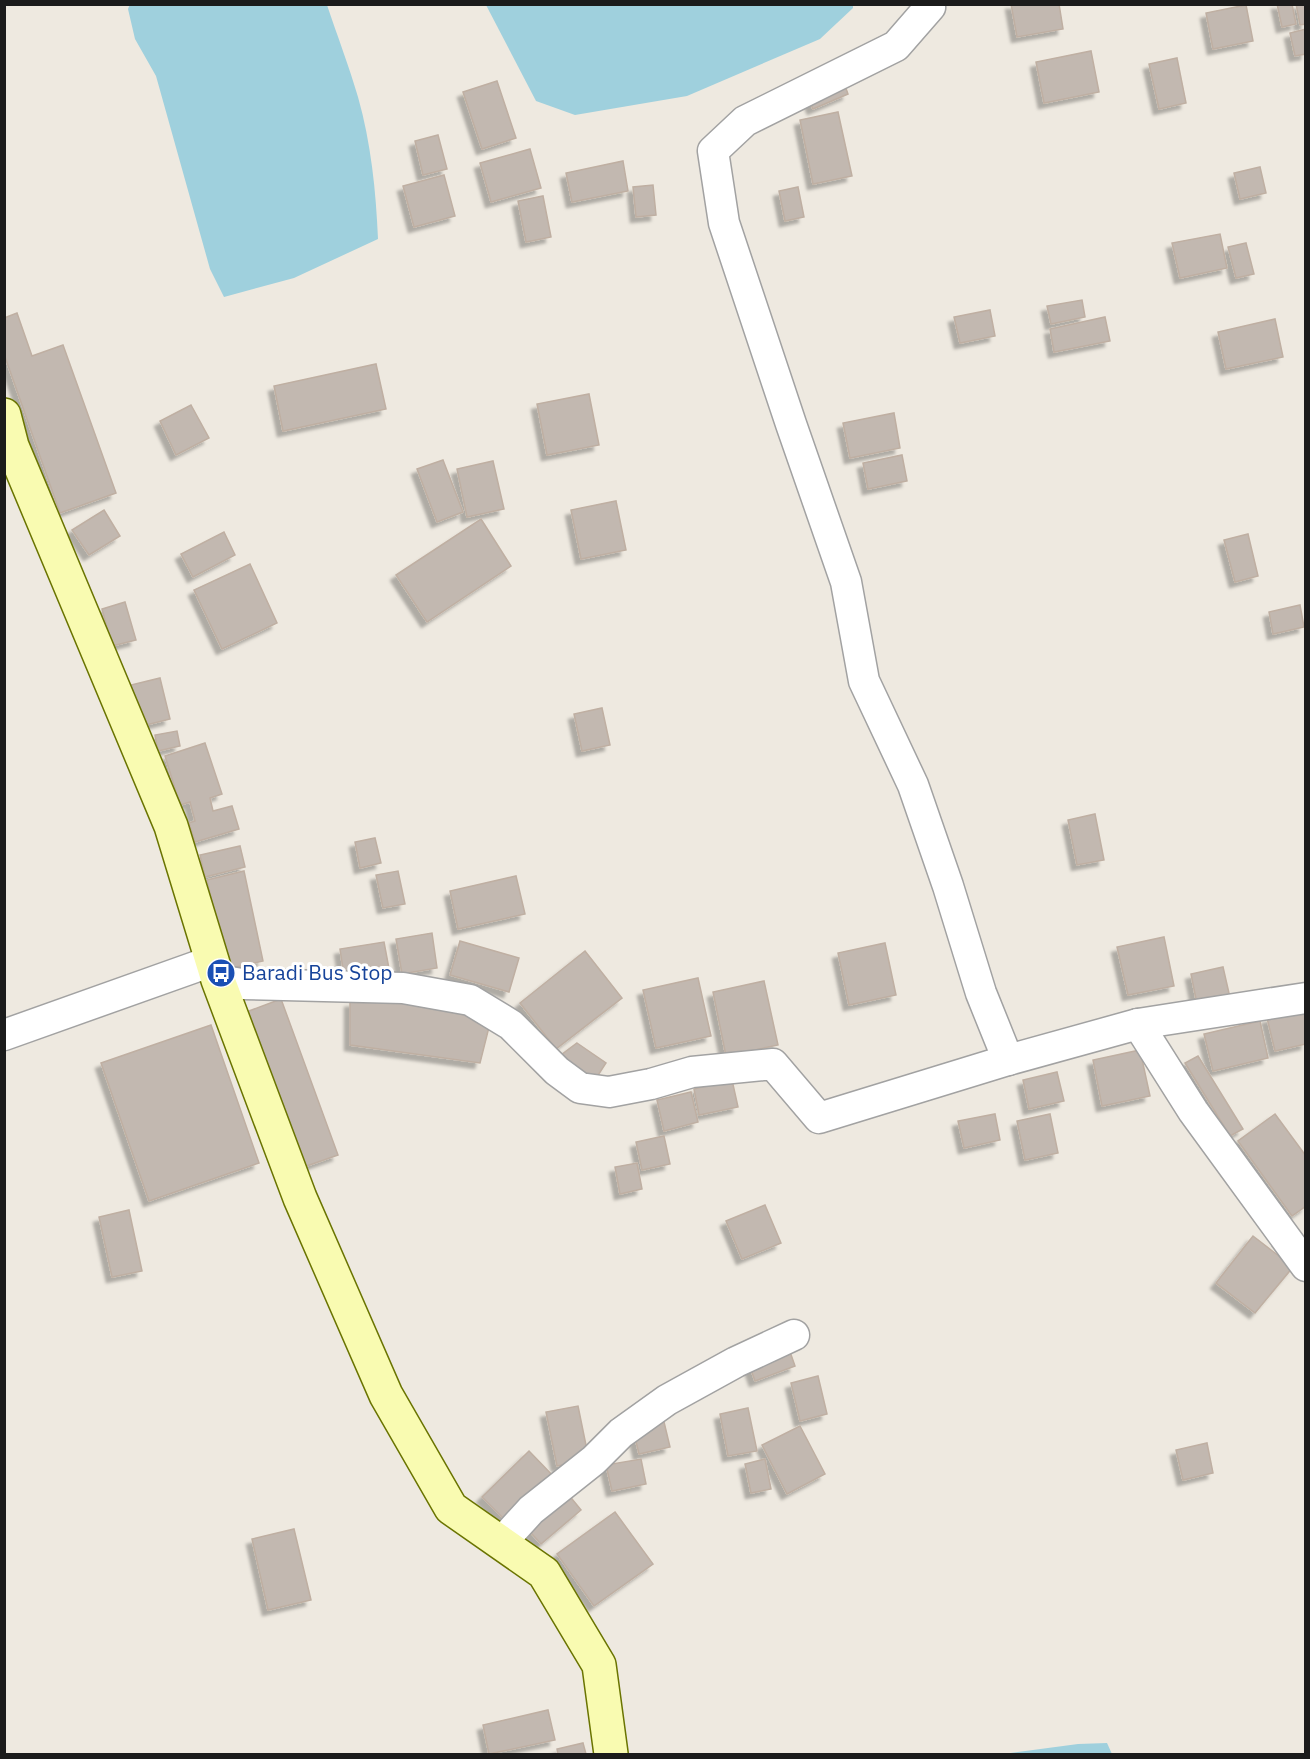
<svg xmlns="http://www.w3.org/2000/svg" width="1310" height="1759" viewBox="0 0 1310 1759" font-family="'IBM Plex Sans',sans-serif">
  <defs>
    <filter id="shadow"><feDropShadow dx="-5.5" dy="5.5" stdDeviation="1.5" flood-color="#0004"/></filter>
  </defs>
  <rect width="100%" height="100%" fill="#eee9e0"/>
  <!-- water -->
  <g fill="#9fd0dd">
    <path d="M130,4L327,5C337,35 349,66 358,97C371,143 376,191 378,239L294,278L224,297L210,269L156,76L135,39L128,9Z"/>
    <path d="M486,5H853V8L820,39L687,96L575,115L536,101Z"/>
    <path d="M1107,1743L1112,1754H1003L1078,1744Z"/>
  </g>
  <!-- building -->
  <g fill="#c2b8b0" stroke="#bfafa2" stroke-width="1.5" filter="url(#shadow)">
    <path d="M1011,4H1059L1063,29L1017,37Z"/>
    <path d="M1277,4H1292L1296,24L1282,27Z"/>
    <path d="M1296,4H1306V24L1300,25Z"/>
    <path d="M1246,5L1253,41L1213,49L1206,13Z"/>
    <path d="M1306,29V54L1295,56L1290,33Z"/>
    <path d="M1091,51L1099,92L1044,103L1036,62Z"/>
    <path d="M1177,58L1186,103L1159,109L1149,64Z"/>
    <path d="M843,80L848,94L813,109L807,95Z"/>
    <path d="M497,81L516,138L482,149L463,92Z"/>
    <path d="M838,112L852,176L813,184L800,120Z"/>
    <path d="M438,135L447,169L423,175L415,141Z"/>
    <path d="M530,149L541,188L491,202L480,163Z"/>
    <path d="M623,161L628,191L572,202L566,173Z"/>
    <path d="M1260,167L1266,193L1240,199L1234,173Z"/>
    <path d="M444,175L455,216L414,227L403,186Z"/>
    <path d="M653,185L656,215L636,217L633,187Z"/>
    <path d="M798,187L804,217L785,221L779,191Z"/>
    <path d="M543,196L551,237L526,242L518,201Z"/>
    <path d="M1220,234L1227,268L1180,278L1172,243Z"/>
    <path d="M1246,243L1254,274L1236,278L1228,247Z"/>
    <path d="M1082,300L1085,317L1051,324L1047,306Z"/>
    <path d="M990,310L995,336L960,343L954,317Z"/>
    <path d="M17,313L32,356L63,345L116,493L60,513L4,354V318Z"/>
    <path d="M1105,317L1110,341L1054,352L1050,329Z"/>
    <path d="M1275,319L1283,357L1226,369L1218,332Z"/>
    <path d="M376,364L386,409L283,431L274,386Z"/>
    <path d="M589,394L599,445L547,455L537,404Z"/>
    <path d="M191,405L209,438L176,455L160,421Z"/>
    <path d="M894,413L900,448L850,458L843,423Z"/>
    <path d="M902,455L907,481L868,489L863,463Z"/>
    <path d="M443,460L463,512L437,522L417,469Z"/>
    <path d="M493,461L504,509L467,517L457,469Z"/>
    <path d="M616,501L626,550L581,559L571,510Z"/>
    <path d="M104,510L120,536L89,555L72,530Z"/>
    <path d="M481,519L511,566L427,622L396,575Z"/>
    <path d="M224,532L235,555L193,577L181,554Z"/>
    <path d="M1248,534L1258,576L1235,582L1224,540Z"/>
    <path d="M250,564L277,623L222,649L194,590Z"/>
    <path d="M125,602L136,640L112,646L102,609Z"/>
    <path d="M1300,605L1304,627L1273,634L1269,612Z"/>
    <path d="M160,678L170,719L142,726L131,685Z"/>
    <path d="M602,708L610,745L582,751L574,714Z"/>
    <path d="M177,731L180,746L158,751L155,735Z"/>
    <path d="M205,743L222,794L210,798L213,811L232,806L239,829L195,842L189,823L195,821L190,802L180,805L165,756Z"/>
    <path d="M1095,814L1104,860L1077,865L1068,820Z"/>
    <path d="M375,838L381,863L360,868L355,842Z"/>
    <path d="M240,846L245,867L205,877L200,855Z"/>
    <path d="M244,871L263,961L227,969L207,880Z"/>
    <path d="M398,871L405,904L383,908L376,875Z"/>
    <path d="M516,876L525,914L458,929L450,891Z"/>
    <path d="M432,933L437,968L402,974L396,939Z"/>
    <path d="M1164,937L1174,986L1128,995L1117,947Z"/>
    <path d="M460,941L519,958L509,992L450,975Z"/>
    <path d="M384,942L390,974L345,982L340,949Z"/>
    <path d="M885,943L896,995L849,1005L838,953Z"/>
    <path d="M585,951L622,998L556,1049L520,1003Z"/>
    <path d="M1223,967L1231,1002L1198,1009L1191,974Z"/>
    <path d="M698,978L711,1036L656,1048L643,990Z"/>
    <path d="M764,981L778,1045L726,1056L713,992Z"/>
    <path d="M413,998L462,1006L490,1023L480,1063L350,1045V1002Z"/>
    <path d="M281,999L338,1155L298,1169L241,1014Z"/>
    <path d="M1306,1010V1044L1275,1051L1267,1018Z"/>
    <path d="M1260,1021L1268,1058L1213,1071L1204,1034Z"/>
    <path d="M211,1025L259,1163L149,1201L101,1063Z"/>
    <path d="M577,1043L606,1063L593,1083L557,1058Z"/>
    <path d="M1140,1050L1150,1096L1102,1106L1093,1060Z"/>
    <path d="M1198,1056L1243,1129L1230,1136L1185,1063Z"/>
    <path d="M1057,1072L1064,1101L1029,1109L1023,1080Z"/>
    <path d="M732,1080L738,1107L699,1115L694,1089Z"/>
    <path d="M691,1092L698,1122L664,1131L657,1100Z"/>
    <path d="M995,1114L1000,1140L964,1148L958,1121Z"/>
    <path d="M1050,1114L1058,1153L1025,1160L1017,1121Z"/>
    <path d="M1275,1114L1306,1156V1206L1292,1216L1238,1141Z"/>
    <path d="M664,1136L670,1164L642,1170L636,1142Z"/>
    <path d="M637,1163L642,1189L620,1194L615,1167Z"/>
    <path d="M765,1205L781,1243L742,1259L726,1221Z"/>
    <path d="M129,1210L142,1271L112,1277L99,1217Z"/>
    <path d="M1253,1236L1293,1267L1255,1313L1216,1283Z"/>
    <path d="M788,1346L795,1366L755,1381L748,1361Z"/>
    <path d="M818,1376L827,1414L800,1421L791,1383Z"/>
    <path d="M578,1406L589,1460L557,1466L546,1412Z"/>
    <path d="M748,1408L757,1451L728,1456L720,1414Z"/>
    <path d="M664,1422L670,1447L639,1454L633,1429Z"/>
    <path d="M800,1426L825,1474L787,1494L762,1445Z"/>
    <path d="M1207,1443L1213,1473L1183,1480L1176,1450Z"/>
    <path d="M529,1451L558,1481L511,1526L482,1497Z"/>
    <path d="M641,1459L646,1484L612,1491L606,1465Z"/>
    <path d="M765,1459L771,1489L751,1493L745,1464Z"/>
    <path d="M563,1488L581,1510L541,1544L522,1523Z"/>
    <path d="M615,1512L653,1564L594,1606L557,1554Z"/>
    <path d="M294,1529L311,1600L268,1610L252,1539Z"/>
    <path d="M548,1710L555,1740L489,1754L483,1725Z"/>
    <path d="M583,1743L586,1754H558L557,1749Z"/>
  </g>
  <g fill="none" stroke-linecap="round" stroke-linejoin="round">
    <!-- street casing -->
    <g stroke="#a2a2a2" stroke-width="33">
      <g id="street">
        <path d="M929,4L930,7L896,46L745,121L713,151L724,223L791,424L846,582L864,681L913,785L948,886L981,993L1008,1060"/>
        <path d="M218,980L242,984L403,988L470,1000L511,1025L557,1071L580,1088L609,1092L651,1084L692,1072L773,1064L819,1118L1008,1060L1138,1024L1306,998"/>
        <path d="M1138,1024L1193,1111L1306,1266"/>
        <path d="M4,1035L212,961"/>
        <path d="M501,1543L531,1510L594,1460L621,1433L667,1400L736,1362L794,1335"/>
      </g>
    </g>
    <!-- secondary casing -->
    <g stroke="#6a7401" stroke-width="36">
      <path id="secondary" d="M4,415L12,446L171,826L218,980L300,1198L386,1395L451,1508L544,1573L599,1665L611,1754"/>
    </g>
    <!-- street -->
    <use href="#street" stroke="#fff" stroke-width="30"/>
    <!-- secondary -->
    <use href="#secondary" stroke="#f9fbb1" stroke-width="33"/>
  </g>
  <!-- icons -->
  <defs>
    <g id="bus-disc" transform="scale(1.5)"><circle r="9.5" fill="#1a4fb4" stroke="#fff"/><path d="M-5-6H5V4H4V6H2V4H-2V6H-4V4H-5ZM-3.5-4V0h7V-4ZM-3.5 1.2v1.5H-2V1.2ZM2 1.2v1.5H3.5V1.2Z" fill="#fff"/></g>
  </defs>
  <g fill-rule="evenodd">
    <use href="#bus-disc" x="221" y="973"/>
  </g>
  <g text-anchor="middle" stroke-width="6" stroke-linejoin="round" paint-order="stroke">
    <!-- transit labels -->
    <g font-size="21" fill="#164399" stroke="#fff" text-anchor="start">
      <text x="242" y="980">Baradi Bus Stop</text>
    </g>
  </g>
  <!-- border -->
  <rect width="1310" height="1759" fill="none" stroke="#1b1b1b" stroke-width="12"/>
</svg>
